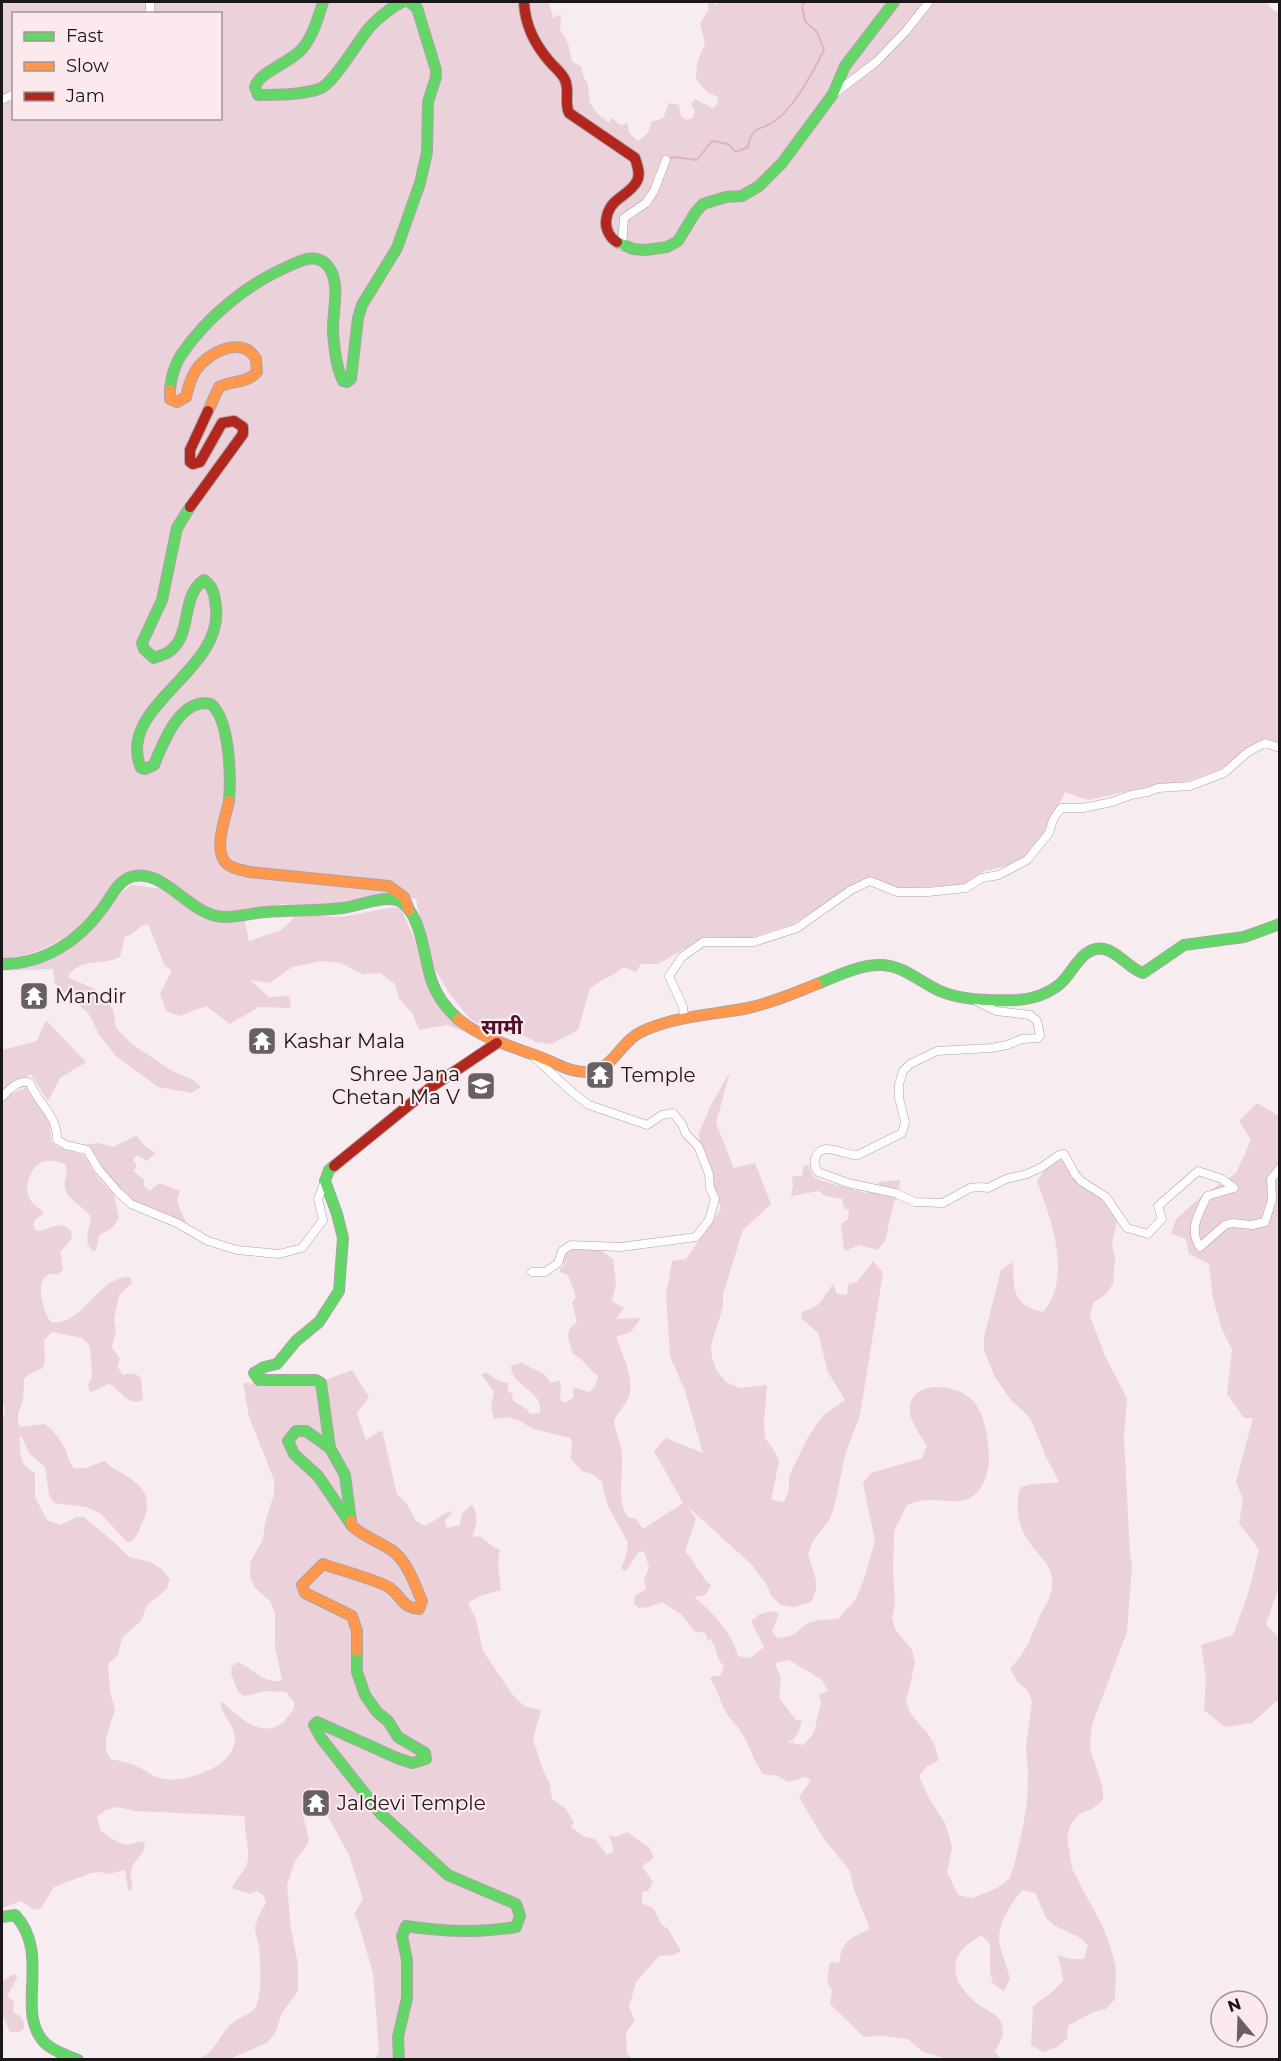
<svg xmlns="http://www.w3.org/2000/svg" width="1281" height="2061" viewBox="0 0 1281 2061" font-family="Montserrat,'Noto Sans Devanagari',sans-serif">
  <rect width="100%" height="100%" fill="#f7edf0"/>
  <!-- green -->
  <g fill="#ebd1d9" fill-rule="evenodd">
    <path d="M2,2H549L553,18L561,14L560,30L568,43L572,62L581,66L584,78L588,84L590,103L597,113L609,123L611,118L621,125L627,123L629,133L638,141L648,133L651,122L663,118L669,103L679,105L681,116L686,120L693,118L695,111L691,104L695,99L712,108L717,105L718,97L708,93L696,80L697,63L705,43L700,23L708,11V2H714L717,6L719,2H1266L1274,11L1279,13V744L1266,739L1223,768L1188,781L1147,787L1088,800L1065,792L1045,835L1018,863L982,872L966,885L902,888L866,878L793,924L749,938L705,937L658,964H641L636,972L624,967L613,975L604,979L590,988L578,1030L552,1044L535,1042L525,1036L509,1035L479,1024L469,1018L449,993L432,964L428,952L416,899L403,896L332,905L282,904L243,912L249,941L281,930L295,917L305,915L342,917L394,907L401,909L414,938L430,986L471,1032L462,1031L447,1025L419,1030L412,1013L399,999L395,984L380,973L362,974L341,963L322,961L292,967L270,983L250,980L269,997L289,996L291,1008L259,1007L230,1024L206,1006L179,1016L166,1011L160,994L172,970L165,966L148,924C137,926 136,934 125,937L120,957C103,966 81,957 68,976L69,978L95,989L113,1009L116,1028L132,1044L172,1071L193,1080L201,1087L191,1093L158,1087L116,1056L100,1036L88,1013L55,984L53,969L2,971V966L38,963L131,885L165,889L171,883C154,867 124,869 109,888C100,899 97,913 86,922C62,942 32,957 2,959ZM14,14H220V118H14Z"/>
    <path d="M46,1020L86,1062L60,1078L48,1101L31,1074L2,1092V1050L37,1041Z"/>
    <path d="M730,1072L716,1123L734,1168L755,1163L771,1204L743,1230L723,1294V1307L711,1345L712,1359L717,1371L726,1382L740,1388L767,1385L764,1423L765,1438L774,1450L779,1462L771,1500L784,1502L789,1490V1476L807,1439L823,1415L845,1400L828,1372L818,1333L802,1319L801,1313L819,1304L833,1284L837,1294L847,1295L848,1284L857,1282L873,1261L883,1273L860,1415L845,1455L834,1508L829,1520L813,1541L808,1554C813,1573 822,1583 811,1602L793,1607L781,1605L771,1596L767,1585L751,1564L688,1507L696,1519L685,1551C695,1562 700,1575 711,1586L705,1595L694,1597C712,1612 732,1632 738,1656L750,1658L764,1647L751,1621L760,1614L774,1611L779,1614L772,1631L777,1638C793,1637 793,1635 804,1626C812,1619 828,1620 838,1619L856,1599L864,1579L875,1541L863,1483L871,1473L922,1458L927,1446C921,1436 912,1425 910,1413C906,1379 956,1382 973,1401C985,1415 989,1440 989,1458C989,1472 983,1491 970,1498C960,1504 945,1500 934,1500C924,1499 916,1502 907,1505L894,1531L893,1569L895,1604L892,1618L895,1629L912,1650L915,1663L906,1702L911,1714L928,1734L935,1746L939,1760L927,1766L919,1776L930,1800L945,1823L949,1835L952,1848L947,1872L958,1895L972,1898L997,1888L1009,1879L1014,1866L1023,1827L1027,1802L1028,1775L1026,1747L1032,1701L1027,1690L1017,1681L1010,1669C1026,1651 1029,1642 1038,1620C1043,1609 1051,1598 1052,1586C1054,1566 1039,1556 1029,1542C1018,1526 1015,1506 1020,1488C1035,1481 1043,1485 1059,1482L1047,1459L1030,1418L1010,1399L995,1377L984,1351V1337L1001,1270L1013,1262C1014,1290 1012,1305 1043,1312C1073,1277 1051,1219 1037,1181C1044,1171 1051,1160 1064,1160L1104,1197L1117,1221L1112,1245L1115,1258L1113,1284L1105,1295L1093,1303L1090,1316L1105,1356L1127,1398L1124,1438L1130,1553L1132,1566L1127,1632L1093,1722C1091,1732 1089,1742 1091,1752C1096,1769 1104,1782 1103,1800L1092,1809L1079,1814L1071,1824L1067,1836L1072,1869L1104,1929L1113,1955L1116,1969L1115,1999L1106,2009L1093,2012L1068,2026L1067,2039L1057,2047L1043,2052L1031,2045L1033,2006C1044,1997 1055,1992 1063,1980L1058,1955L1071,1959H1084L1088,1945L1079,1937L1055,1926L1046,1918L1035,1893L1022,1890C1012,1903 1000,1919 999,1937C999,1950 1007,1965 1010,1979L1004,1991L993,1984L990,1972V1944L981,1935C974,1940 964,1946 960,1953C946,1974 966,1996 982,2007C990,2012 999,2015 1002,2025C1005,2035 1000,2043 995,2051L1001,2059H945L922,2051L908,2039L881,2036L864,2037L830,2004L832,1991L827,1981L830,1962L839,1963C842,1940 851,1938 870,1929L854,1890L850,1871L822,1836L799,1797L811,1780L805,1777L788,1782L778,1776L763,1774C753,1761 750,1745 741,1732C737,1725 731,1720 726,1713C720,1702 718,1689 710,1679L713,1676H720L724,1666C715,1659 718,1647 710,1639L708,1641L705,1633L694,1631L682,1615L662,1602L649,1607L639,1608L634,1604L635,1596L646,1589L644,1580L649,1567L644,1552L639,1551L626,1571L621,1568L626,1556L628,1543L607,1504L602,1482L592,1474L582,1471L571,1459L572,1441L570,1438L533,1429L518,1420L508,1417L494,1419L491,1406L494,1392L481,1374L487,1373L499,1381L508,1383V1390L512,1394L513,1401L527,1409L530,1414L540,1413C544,1390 511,1387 511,1366L521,1363L544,1374L551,1383L559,1380L561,1387L560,1399L564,1403L573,1398V1387L589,1392L595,1387L598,1376C587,1369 587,1361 573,1354C569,1338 563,1332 577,1322L572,1303L576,1297L568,1275L560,1272V1269L564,1266L563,1261L567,1250C585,1244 598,1247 613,1259L616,1283L612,1301L624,1308L616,1319L641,1318L631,1332L616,1337C622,1354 636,1381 628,1399C624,1406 618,1413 614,1420C615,1432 622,1445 622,1457C623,1478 616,1500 628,1517L636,1519L643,1529L683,1503L654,1451L666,1438L703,1453L685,1391L670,1356L666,1295L672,1261L686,1259L721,1209L698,1135L711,1105ZM789,1660L822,1680L828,1691L819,1695L821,1702L814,1733L803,1745L787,1742L791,1740L792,1742L798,1733L802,1721L796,1720L779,1698L781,1679L775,1663Z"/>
    <path d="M27,1087C38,1106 53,1118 51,1141L57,1147L84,1155L97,1177L114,1195L119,1219L112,1228L99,1235L96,1251H93C82,1243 90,1230 91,1217C84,1207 67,1199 65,1188C63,1179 70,1173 65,1164C50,1158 37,1159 30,1176C28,1181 26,1188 28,1194C30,1203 37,1206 43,1212L42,1215C34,1219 33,1221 34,1229L37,1231H40C52,1227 64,1220 72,1233L71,1240L60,1252L63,1270L58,1274C55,1275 51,1273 48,1275C34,1281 44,1314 51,1322C82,1328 98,1275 130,1277L132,1283L119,1295L114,1320L116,1330L112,1347L120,1359L117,1366L123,1375C130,1373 135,1372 141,1378L143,1398L142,1401C126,1405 122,1392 110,1384C102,1385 99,1391 90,1392L88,1385L92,1376L90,1346L82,1338L52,1332L44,1340L45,1361L43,1368L29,1374L24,1379C24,1385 24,1392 23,1399C20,1410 15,1416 20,1427L45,1424C55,1431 63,1443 67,1454C69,1460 70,1463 74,1468H86L104,1461C108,1463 110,1467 115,1469C137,1482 156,1493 143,1521C139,1529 138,1536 131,1542H127L100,1513L86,1507L54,1503L49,1495L45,1467L29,1453L22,1437H19C22,1455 17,1463 35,1473V1497L47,1520L60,1525L77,1517H84L114,1542L129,1557L151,1562L161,1569L170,1579L167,1589L147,1605L141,1621L122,1638L118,1655L108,1664L110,1692L115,1710C111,1724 99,1746 111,1759C120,1761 130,1763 138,1767C146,1771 154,1777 163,1779C187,1783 233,1767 235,1740C236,1725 220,1715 221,1701C237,1714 259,1740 282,1723C286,1720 290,1713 294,1709V1702L286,1692L267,1691L244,1696L238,1692L231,1673L232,1666L237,1662C252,1667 266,1686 282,1680L275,1646V1613L270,1601L255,1588L250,1577V1563L263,1539L265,1523L274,1494V1480L249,1417L243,1383L312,1385L352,1370L369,1397L357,1413L366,1440L382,1430L397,1494L407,1504L416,1521L425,1526C436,1521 441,1513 453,1511L445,1521L447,1528L460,1525L462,1513L472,1504C479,1516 477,1525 472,1537L480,1536L492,1546L500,1550C496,1565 500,1575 501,1590L480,1596L468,1603L476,1619L483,1651L512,1694L524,1706L541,1710L533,1739L542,1767L550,1785L552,1799L565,1808L574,1822L571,1827L585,1837L595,1839L607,1855L614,1851L609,1835L615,1837L627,1832L649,1847L654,1858L642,1866L653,1882L648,1891L642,1892V1903L653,1908L662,1925L668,1929L681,1951L674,1955L659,1956L636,1982L629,2007L635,2020L626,2033L627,2054L633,2059H375L379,2051L373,1973L358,1922L354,1914L363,1899L349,1855L326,1813L316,1789L310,1787L304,1798L302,1812L309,1839L307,1845L295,1861L287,1885L291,1929L298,1964V1991L282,2013L275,2033L267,2043L229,2059H197C213,2055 217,2040 228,2027C235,2019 249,2015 254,2009C263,1999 260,1959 259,1946C258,1940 255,1934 255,1928C257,1918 261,1911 266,1902L263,1895L257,1891L250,1894L232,1888C235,1880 244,1872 247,1864C251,1849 243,1831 245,1816L135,1811L117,1807L106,1810L97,1817L101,1831C109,1835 118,1846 129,1844C135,1844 137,1841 144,1842L145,1845C144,1856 132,1861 131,1871C129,1879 135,1883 131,1891L128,1889L125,1870L108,1874L101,1872L91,1873L54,1887L41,1908L34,1910L21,1901L2,1908V1419L5,1412L4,1406L2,1403V1103L10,1094Z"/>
    <path d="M1257,1103L1279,1116L1280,1583L1266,1624L1279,1638V1699L1252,1723L1225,1727L1204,1710L1206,1677L1201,1645L1233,1635L1248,1594L1259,1550L1239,1523L1243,1500L1236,1481L1253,1418H1244L1227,1394L1232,1350L1222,1329L1213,1299L1209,1264L1189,1254L1186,1239L1171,1234L1176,1219L1202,1196L1236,1173L1251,1140L1239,1121Z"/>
    <path d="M136,1136L146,1147L156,1153L147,1161L137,1155L133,1160L137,1166L133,1171L144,1180V1186L150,1191L159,1183L180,1191L177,1202L187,1225L153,1209L138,1205L125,1195L110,1180L82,1145L99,1143L113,1147Z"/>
    <path d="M804,1165L809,1166L813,1176L822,1181L867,1193L879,1182L900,1180L898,1197L894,1202L885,1241L877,1250L860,1245L844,1251L841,1224L848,1219L849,1211L844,1208L842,1199L825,1196L819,1191L791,1196L793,1185L792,1176H802Z"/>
    <path d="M16,1974L17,1978L7,1996L14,2002L13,2012C21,2017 25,2018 24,2028L19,2032H10L2,2014V1982L10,1976Z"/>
  </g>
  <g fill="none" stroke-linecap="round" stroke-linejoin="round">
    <!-- stream -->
    <path stroke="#e0b2c1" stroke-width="2" d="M669,159L674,157L697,160L712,141L728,144L736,152L748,147C751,124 763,131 776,120C794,107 814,71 824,50L817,32L805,21L802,5L805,2"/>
    <!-- street casing -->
    <g stroke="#aba4a6" stroke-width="9">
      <g id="street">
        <path d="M150,14V2"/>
        <path d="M834,94L876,62L906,31L929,2"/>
        <path d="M2,100L14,94"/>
        <path d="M622,246L624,218L646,203L654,191L666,160"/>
        <path d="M974,1000L996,1011L1030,1015L1037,1021L1040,1035L1038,1038L1022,1039L1007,1045L991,1048L937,1051L910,1064L903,1071L899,1084V1098L905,1122L902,1133L858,1155C845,1157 821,1138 815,1159C814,1164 815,1168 818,1172L848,1183L895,1193L915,1202L943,1203L970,1188L980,1187L988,1188L1006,1179L1027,1174L1042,1167L1059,1155L1064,1154L1075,1174L1081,1181L1106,1197L1127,1228L1148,1234L1162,1219L1158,1206L1198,1171L1222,1179L1234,1188L1207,1196C1199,1213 1188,1230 1200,1247L1225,1225L1232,1223L1252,1225L1265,1222L1272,1200L1271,1179L1280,1168"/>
        <path d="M684,1017L683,1007L669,976L682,957L703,942H754L797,928L851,890L870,881L897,892H928L966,888L982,878L999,875L1027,860L1049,833L1053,820L1061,808H1083L1112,802L1131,795L1148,792L1158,788L1190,786L1224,773L1248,752L1265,743L1280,748"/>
        <path d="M2,1097C10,1089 18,1079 30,1083C38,1104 58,1116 57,1140L66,1145L87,1150L99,1170L118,1192L131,1204L177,1223L208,1241L237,1250L279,1254L302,1248L323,1220L318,1199L325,1181"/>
        <path d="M532,1272H545L558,1263L562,1251L571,1245L621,1247L696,1237L709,1220L715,1199L710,1188L709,1174L698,1146L686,1134L682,1124L673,1113L662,1115L647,1125L589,1105L573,1093L534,1057"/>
      </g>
    </g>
    <!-- fast casing -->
    <g stroke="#aba4a6" stroke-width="12">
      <g id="fast">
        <path d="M323,2C318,18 313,36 302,49C290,63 259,72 255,87L258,95C277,95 300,95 319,89C333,85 358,41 369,28C379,17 389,9 402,2"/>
        <path d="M617,242L633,249L646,250L667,247L678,241L695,213L703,204L726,197L742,196L759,186L782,163L833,94L845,66L894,2"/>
        <path d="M170,390C171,377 174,366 181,355C207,317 247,284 289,266C301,260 316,253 327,265C342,281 332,312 333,332C334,347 336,367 343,381L347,382L351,379L358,318L362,305L397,248L420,183L427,152L428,102L436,77V70L417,8L409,2"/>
        <path d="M190,507L177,528L162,600L142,643L144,649L154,658C158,656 163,655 167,653C194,637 179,597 204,580C214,587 215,597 216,608C223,672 115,707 141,768L145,769L154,765C163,743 180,697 211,704C230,720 231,777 229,801"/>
        <path d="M2,964C43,964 78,942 102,909C110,899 116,884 128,878C162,863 190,918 225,917C239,917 252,913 266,912C292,910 318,911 343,908C358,906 373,899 388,899C392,899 398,900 401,902C422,915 424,960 432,982C437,996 447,1009 458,1019"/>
        <path d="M817,984C837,976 860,964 882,965C905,966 921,983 940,991C963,1001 993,1001 1017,1000C1032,999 1048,994 1060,984C1073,973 1082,945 1104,949C1119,952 1128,968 1143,973L1184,945L1244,937L1280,924"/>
        <path d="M334,1166L329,1170L325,1181L337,1214L343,1238L339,1291L319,1322L296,1341L277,1364L264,1367L254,1373L259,1380H316L321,1383L330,1448L345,1475L351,1521"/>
        <path d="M330,1448L306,1431H296L288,1441L294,1454L318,1476L350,1523"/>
        <path d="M357,1651V1672L365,1695L377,1712L388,1721L398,1737L425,1753L426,1759L412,1763L397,1758L317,1722L314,1725L321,1738L381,1814L448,1875L516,1904L520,1916L516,1927C476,1933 446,1932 406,1926L402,1936L407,1960V1998L398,2037L399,2060"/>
        <path d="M2,1917L15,1915C52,1954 14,2012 45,2043C54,2052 67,2055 78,2060"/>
      </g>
    </g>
    <!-- slow casing -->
    <g stroke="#aba4a6" stroke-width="12">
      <g id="slow">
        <path d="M170,390V399L177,402L186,397C188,388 191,378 196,370C208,352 243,335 256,359L257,372C247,384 231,380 219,387L208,411"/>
        <path d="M229,801C226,817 212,851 227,864C233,869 242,870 249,872L389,886L404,897L409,910"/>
        <path d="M458,1019C483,1039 511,1046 540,1057C556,1063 571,1073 588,1072C612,1071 621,1041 641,1032C674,1016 713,1015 748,1008C772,1003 794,993 817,984"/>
        <path d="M351,1521L352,1526C364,1537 380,1542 393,1551C408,1563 415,1585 422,1601L419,1609C400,1606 403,1598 390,1588C381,1581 336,1569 323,1564L302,1585L305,1593L352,1616L357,1631V1651"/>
      </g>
    </g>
    <!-- jam casing -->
    <g stroke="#aba4a6" stroke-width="12">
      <g id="jam">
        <path d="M524,2C525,25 535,45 550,62C555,68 562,73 565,80C570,91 564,102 569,113L635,158C637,165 641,174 637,181C628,198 608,197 606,222C606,230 610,238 617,242"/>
        <path d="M190,507L243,434V427L234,421L222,423L200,462L193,464L190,462V450L208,411"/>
        <path d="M334,1166L430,1088L497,1043"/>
      </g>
    </g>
    <!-- street -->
    <use href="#street" stroke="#fefcfd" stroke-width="8"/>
    <!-- fast -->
    <use href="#fast" stroke="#63d668" stroke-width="10"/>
    <!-- slow -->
    <use href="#slow" stroke="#ff974d" stroke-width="10"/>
    <!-- jam -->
    <use href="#jam" stroke="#b3261e" stroke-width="10"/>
  </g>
  <!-- icons -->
  <defs>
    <g id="temple-square" transform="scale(1.5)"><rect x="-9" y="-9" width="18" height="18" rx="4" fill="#686163" stroke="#fbe9ee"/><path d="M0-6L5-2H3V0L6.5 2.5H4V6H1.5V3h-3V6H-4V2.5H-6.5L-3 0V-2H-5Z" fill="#fff"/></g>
    <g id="school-square" transform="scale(1.5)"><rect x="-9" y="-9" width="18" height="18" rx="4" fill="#686163" stroke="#fbe9ee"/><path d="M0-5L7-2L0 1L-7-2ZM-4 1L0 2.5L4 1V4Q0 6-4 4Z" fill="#fff"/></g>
  </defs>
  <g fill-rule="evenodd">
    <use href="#temple-square" x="34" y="996"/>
    <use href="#temple-square" x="262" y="1041"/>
    <use href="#temple-square" x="600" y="1075"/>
    <use href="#school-square" x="481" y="1086"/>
    <use href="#temple-square" x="316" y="1803"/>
  </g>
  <g text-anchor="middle" stroke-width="4.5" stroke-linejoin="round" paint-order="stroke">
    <!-- poi labels -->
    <g font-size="20" fill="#1b1617" stroke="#fbe9ee" text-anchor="start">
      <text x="55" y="1003">Mandir</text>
      <text x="283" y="1048">Kashar Mala</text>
      <text x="460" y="1081" text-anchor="end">Shree Jana<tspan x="460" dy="23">Chetan Ma V</tspan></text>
      <text x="621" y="1082">Temple</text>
      <text x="337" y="1810">Jaldevi Temple</text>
    </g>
    <!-- neighbourhood labels -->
    <g font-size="21" font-weight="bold" fill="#4e0d2b" stroke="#fbe9ee">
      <text x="502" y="1034">सामी</text>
    </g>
  </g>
  <!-- border -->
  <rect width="1281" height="2061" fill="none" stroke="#1b1617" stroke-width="6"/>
  <!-- legend -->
  <rect x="12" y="12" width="210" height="108" fill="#fbe9ee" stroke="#a19598" stroke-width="1.5"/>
  <rect x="24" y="32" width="30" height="9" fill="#63d668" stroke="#a19598" stroke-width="1.5"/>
  <text x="66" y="42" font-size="18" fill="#1b1617">Fast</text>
  <rect x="24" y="62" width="30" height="9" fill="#ff974d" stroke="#a19598" stroke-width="1.5"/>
  <text x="66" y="72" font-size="18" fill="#1b1617">Slow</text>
  <rect x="24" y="92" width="30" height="9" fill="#b3261e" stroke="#a19598" stroke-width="1.5"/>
  <text x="66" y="102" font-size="18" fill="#1b1617">Jam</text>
  <!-- north arrow -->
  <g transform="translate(1239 2019) rotate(341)"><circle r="28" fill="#fbe9ee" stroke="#a19598" stroke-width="1.5"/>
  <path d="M0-4.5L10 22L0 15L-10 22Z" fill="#686163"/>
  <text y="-9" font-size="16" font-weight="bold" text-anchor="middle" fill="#1b1617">N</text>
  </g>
</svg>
